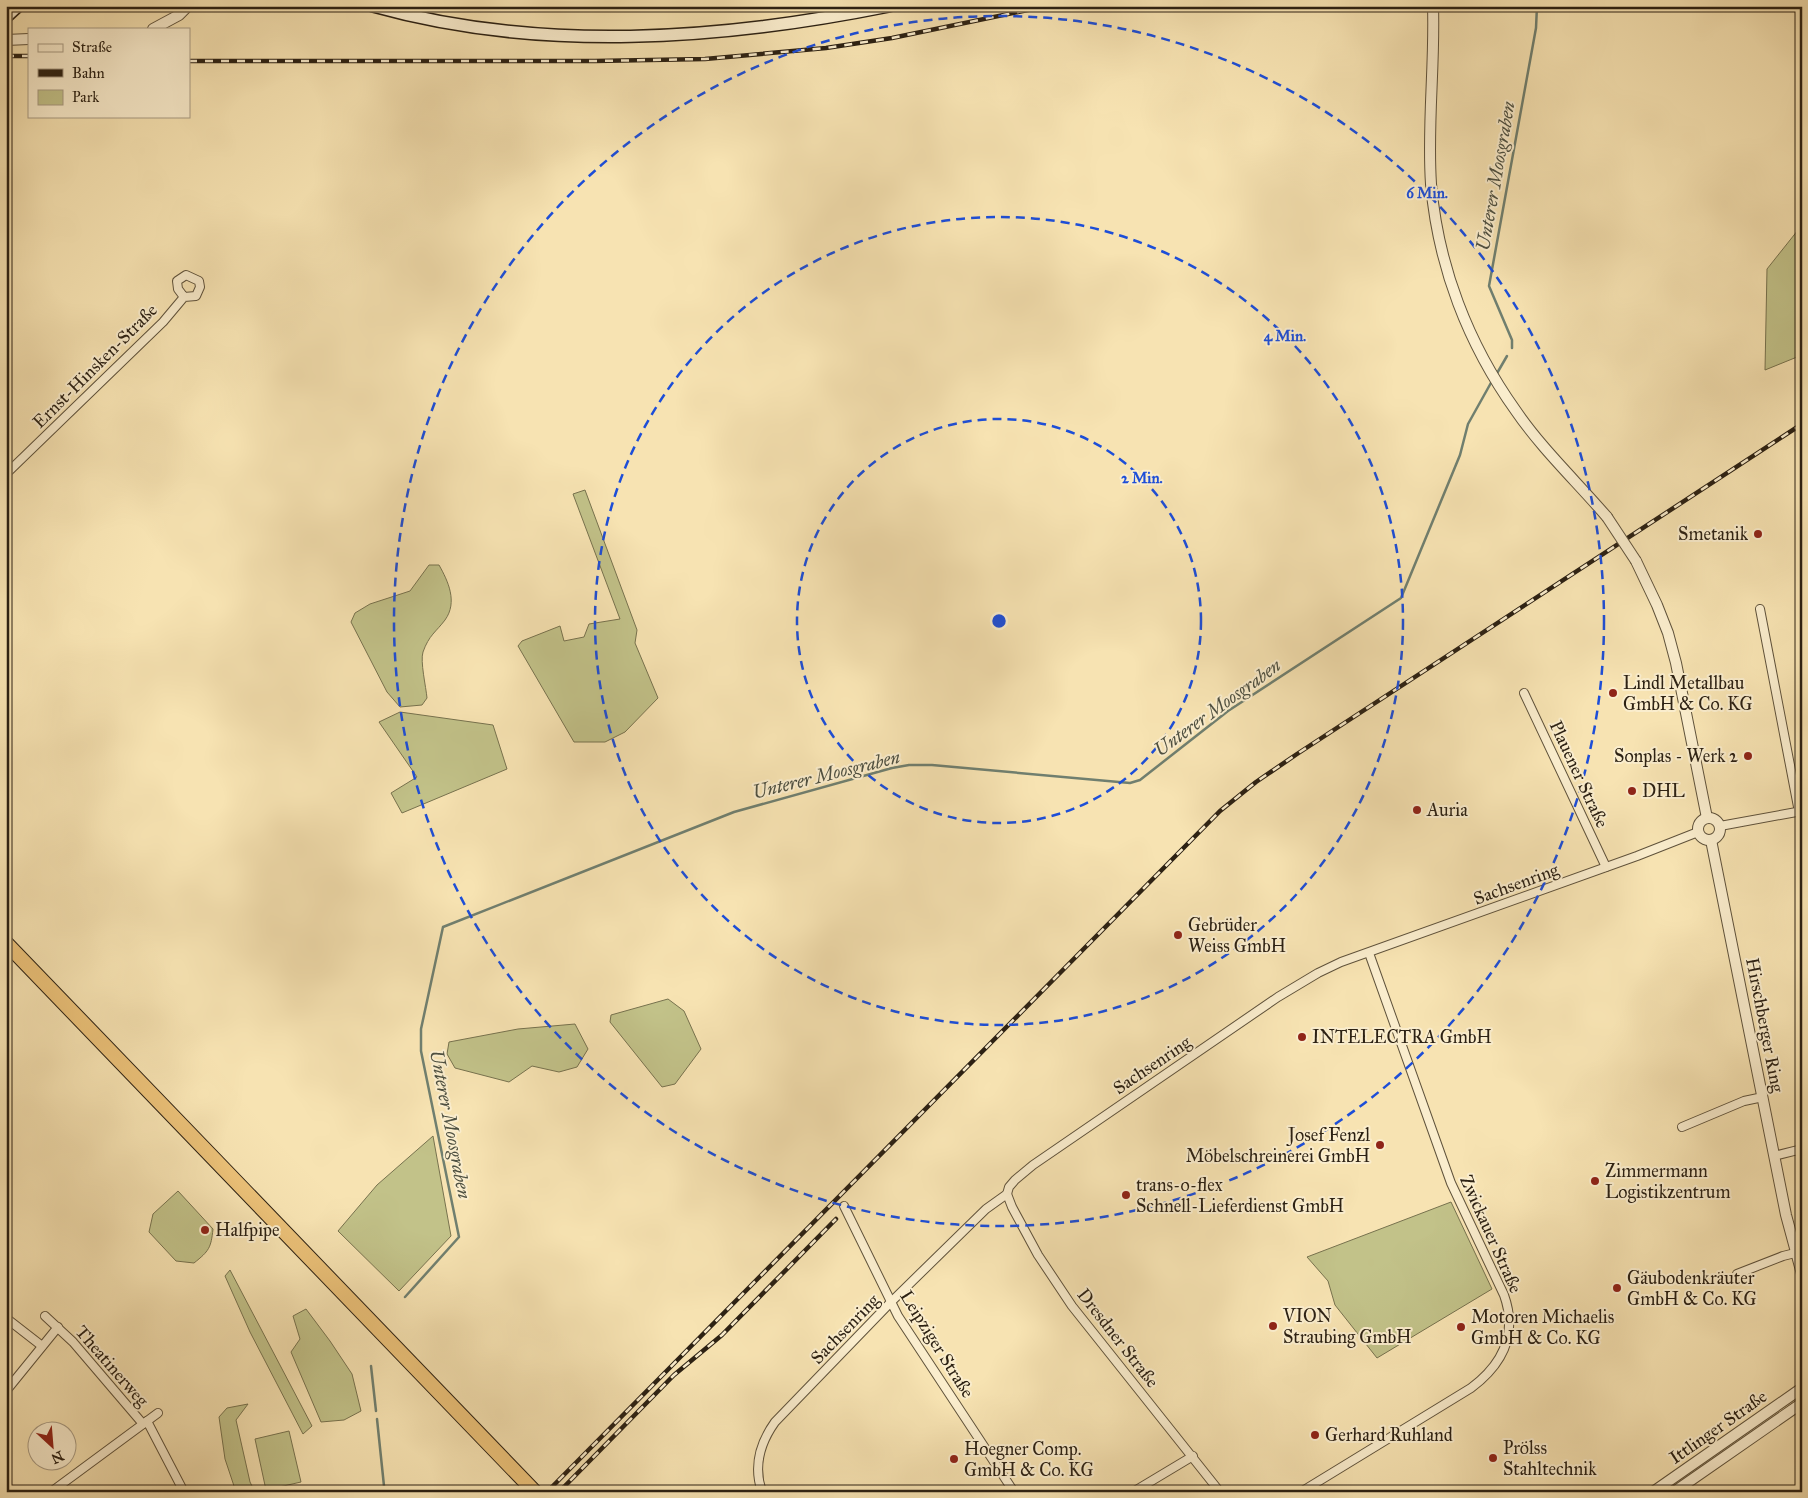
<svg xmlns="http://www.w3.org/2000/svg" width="1808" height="1498" viewBox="0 0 1808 1498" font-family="'IM FELL Great Primer',serif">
  <rect width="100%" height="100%" fill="#f7e3b2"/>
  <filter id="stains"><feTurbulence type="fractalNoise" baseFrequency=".004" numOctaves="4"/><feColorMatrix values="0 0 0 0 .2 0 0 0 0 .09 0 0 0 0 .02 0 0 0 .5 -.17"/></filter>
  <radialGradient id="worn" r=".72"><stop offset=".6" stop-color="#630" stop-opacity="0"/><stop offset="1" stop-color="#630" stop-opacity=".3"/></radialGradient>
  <!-- green -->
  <g fill="#c2c289" stroke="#77724e">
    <path d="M1802,225V355L1765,370L1767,269Z"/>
    <path d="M585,490L637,630L635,643L658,698L625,732L605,742H574L518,646L522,641L560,626L564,641L584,637L589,624L620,619L573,494Z"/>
    <path d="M429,565H439C448,581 458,602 445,620C436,632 429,635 423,652C420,661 426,687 427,698L422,705L400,707L387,692L351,622L355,613L370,604L410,591Z"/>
    <path d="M400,712L493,725L507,769L402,813L391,793L417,777L379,722Z"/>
    <path d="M668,999L684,1011L701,1049L675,1084L662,1087L610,1022L611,1015Z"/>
    <path d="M575,1024L588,1049L577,1067L559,1072L532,1066L509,1082L455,1068L447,1054L449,1042L518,1029Z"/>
    <path d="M433,1136L451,1236L399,1291L338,1231L377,1185Z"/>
    <path d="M178,1191L213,1229C211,1248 209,1251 194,1263L176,1261L149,1232L153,1214Z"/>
    <path d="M1451,1202L1492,1289L1377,1358L1335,1305L1328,1281L1307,1257Z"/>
    <path d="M230,1270L312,1426L303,1434L250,1332L225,1276Z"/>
    <path d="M306,1309L330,1341L352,1374L361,1411L344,1420L321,1422L291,1352L300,1339L293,1316Z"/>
    <path d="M248,1404L236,1420L250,1482L255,1492H236L225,1459L219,1417L227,1408Z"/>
    <path d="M289,1431L301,1482L266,1490L255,1439Z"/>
  </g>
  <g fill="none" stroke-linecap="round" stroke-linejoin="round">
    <!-- stream -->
    <g stroke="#707f6f" stroke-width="2.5">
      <path d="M1512,348V340L1489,286L1536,28L1537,6"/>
      <path d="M1496,375L1507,356"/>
      <path d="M405,1297L459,1237L421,1051V1029L443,927L734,812L892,768L909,765H932L1130,783L1140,780L1228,711L1401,598L1460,455L1468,424L1492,381"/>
      <path d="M371,1366L376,1411"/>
      <path d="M377,1419L384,1486L386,1492"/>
    </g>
    <!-- minor casing -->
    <g stroke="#5f523b" stroke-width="10">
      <g id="minor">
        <path d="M6,474L163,322L184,297L196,296L200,287L199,281L186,275L177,281L178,289L184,297"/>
        <path d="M1760,609L1799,812"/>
        <path d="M1524,693L1606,867"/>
        <path d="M1720,826L1802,811"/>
        <path d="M1682,1127L1744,1101L1763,1097"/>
        <path d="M1774,1156L1802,1149"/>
        <path d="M1007,1194L1012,1207L1038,1255L1072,1306L1220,1492"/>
        <path d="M844,1206L898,1316L1014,1492"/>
        <path d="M1737,1274L1783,1256L1795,1253"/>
        <path d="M45,1316L73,1342L143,1424"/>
        <path d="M6,1318L42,1346"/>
        <path d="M6,1391L58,1327"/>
        <path d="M147,1421L184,1492"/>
        <path d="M51,1492L158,1413"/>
        <path d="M762,1492C753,1466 760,1443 775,1422L891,1302L986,1209L1007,1194L1009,1187L1015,1180L1033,1165L1278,997L1318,973L1341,962L1637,856L1698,832"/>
        <path d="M1133,1492L1193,1456"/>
        <path d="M1301,1492L1471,1388C1503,1364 1518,1334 1504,1295L1451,1183L1369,953"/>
      </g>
    </g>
    <!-- tertiary casing -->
    <g stroke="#5f523b" stroke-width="12">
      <g id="tertiary">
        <path d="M1433,6C1435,65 1427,125 1431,184C1438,266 1468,344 1516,411C1542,449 1577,482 1607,517"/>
        <path d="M153,29L179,15L188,6"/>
        <path d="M6,40L29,39"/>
        <path d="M1636,561L1657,605L1668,633L1676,663L1707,818"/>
        <circle cx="1709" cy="829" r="11"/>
        <path d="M1711,840L1786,1215L1802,1274"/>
        <path d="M1653,1492L1802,1388"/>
        <path d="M1674,1492L1802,1403"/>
      </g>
    </g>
    <!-- secondary casing -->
    <g stroke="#2c2113" stroke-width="14">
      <g id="secondary">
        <path d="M373,6C541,53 720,40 889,6"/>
        <path d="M6,17L18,6"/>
      </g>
    </g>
    <!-- trunk casing -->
    <g stroke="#2c2113" stroke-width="16">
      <path id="trunk" d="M6,943L535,1492"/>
    </g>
    <!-- minor -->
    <use href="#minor" stroke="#faedcd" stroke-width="8"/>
    <!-- tertiary -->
    <use href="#tertiary" stroke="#faedcd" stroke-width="10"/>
    <!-- secondary -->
    <use href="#secondary" stroke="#faedcd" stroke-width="11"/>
    <!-- trunk -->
    <use href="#trunk" stroke="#ecc279" stroke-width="14"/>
    <!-- rail casing -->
    <g stroke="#2c2113" stroke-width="4.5">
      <g id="rail">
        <path d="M6,56H29"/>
        <path d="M189,61H595L705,59L826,48L892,38L1047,6"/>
        <path d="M547,1492L1220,811L1256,782L1297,754L1802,424"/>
        <path d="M559,1492L674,1375L722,1335L836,1219"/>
      </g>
    </g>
    <!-- rail -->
    <use href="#rail" stroke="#faedcd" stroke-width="2.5" stroke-dasharray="8" stroke-linecap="butt"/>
    <!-- tertiary-bridge casing -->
    <g stroke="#5f523b" stroke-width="12" stroke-linecap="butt">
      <path id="tertiary-bridge" d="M1607,517L1636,561"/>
    </g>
    <!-- tertiary-bridge -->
    <use href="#tertiary-bridge" stroke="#faedcd" stroke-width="10"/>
  </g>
  <!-- distance rings -->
  <g fill="none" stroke="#1d4ed8" stroke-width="2.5" stroke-dasharray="9 6">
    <circle cx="999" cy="621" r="202"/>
    <circle cx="999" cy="621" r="404"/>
    <circle cx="999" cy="621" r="605"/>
  </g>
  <!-- markers -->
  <g fill="#8f2418" stroke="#faedcd" stroke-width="2">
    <circle cx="1758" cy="534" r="5"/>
    <circle cx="1613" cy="693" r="5"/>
    <circle cx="1748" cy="756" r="5"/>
    <circle cx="1632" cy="791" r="5"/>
    <circle cx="1417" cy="810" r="5"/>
    <circle cx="1178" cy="935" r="5"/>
    <circle cx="1302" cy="1037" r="5"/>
    <circle cx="1380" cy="1145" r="5"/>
    <circle cx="1595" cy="1181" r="5"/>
    <circle cx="1126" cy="1195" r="5"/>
    <circle cx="205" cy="1230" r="5"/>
    <circle cx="1617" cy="1288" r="5"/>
    <circle cx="1273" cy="1326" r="5"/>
    <circle cx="1461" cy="1327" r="5"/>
    <circle cx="1315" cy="1435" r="5"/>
    <circle cx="1493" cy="1458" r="5"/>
    <circle cx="954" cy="1459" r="5"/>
  </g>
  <g text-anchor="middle" stroke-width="4" stroke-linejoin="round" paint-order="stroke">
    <!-- street labels -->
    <g font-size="18" fill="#2c2113" stroke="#faedcd">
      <text transform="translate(95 366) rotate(-45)" y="6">Ernst-Hinsken-Straße</text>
      <text transform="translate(1579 774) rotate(65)" y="6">Plauener Straße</text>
      <text transform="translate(1516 884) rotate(-20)" y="6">Sachsenring</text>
      <text transform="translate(1765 1025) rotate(79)" y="6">Hirschberger Ring</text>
      <text transform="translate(1152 1065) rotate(-34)" y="6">Sachsenring</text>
      <text transform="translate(1491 1234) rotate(66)" y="6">Zwickauer Straße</text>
      <text transform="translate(845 1329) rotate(-46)" y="6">Sachsenring</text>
      <text transform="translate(1118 1338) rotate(52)" y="6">Dresdner Straße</text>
      <text transform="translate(937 1344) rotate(58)" y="6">Leipziger Straße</text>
      <text transform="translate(112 1366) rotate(49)" y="6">Theatinerweg</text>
      <text transform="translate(1718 1427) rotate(-35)" y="6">Ittlinger Straße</text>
    </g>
    <!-- poi labels -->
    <g font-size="18" fill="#2c2113" stroke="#faedcd" text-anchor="start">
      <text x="1748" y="540" text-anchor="end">Smetanik</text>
      <text x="1623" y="689">Lindl Metallbau<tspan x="1623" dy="21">GmbH &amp; Co. KG</tspan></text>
      <text x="1738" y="762" text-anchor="end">Sonplas - Werk 2</text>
      <text x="1642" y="797">DHL</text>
      <text x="1427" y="816">Auria</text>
      <text x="1188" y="931">Gebrüder<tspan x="1188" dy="21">Weiss GmbH</tspan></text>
      <text x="1312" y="1043">INTELECTRA GmbH</text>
      <text x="1370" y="1141" text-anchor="end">Josef Fenzl<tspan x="1370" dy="21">Möbelschreinerei GmbH</tspan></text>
      <text x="1605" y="1177">Zimmermann<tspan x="1605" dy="21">Logistikzentrum</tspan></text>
      <text x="1136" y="1191">trans-o-flex<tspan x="1136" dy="21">Schnell-Lieferdienst GmbH</tspan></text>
      <text x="215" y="1236">Halfpipe</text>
      <text x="1627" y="1284">Gäubodenkräuter<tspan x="1627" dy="21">GmbH &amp; Co. KG</tspan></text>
      <text x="1283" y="1322">VION<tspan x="1283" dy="21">Straubing GmbH</tspan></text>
      <text x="1471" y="1323">Motoren Michaelis<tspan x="1471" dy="21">GmbH &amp; Co. KG</tspan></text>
      <text x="1325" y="1441">Gerhard Ruhland</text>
      <text x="1503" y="1454">Prölss<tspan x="1503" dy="21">Stahltechnik</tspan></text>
      <text x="964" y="1455">Hoegner Comp.<tspan x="964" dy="21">GmbH &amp; Co. KG</tspan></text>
    </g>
    <!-- water labels -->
    <g font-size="19" font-style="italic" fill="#4e5041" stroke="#faedcd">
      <text transform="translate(1495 176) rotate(-80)" y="7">Unterer Moosgraben</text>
      <text transform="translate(1217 707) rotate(-36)" y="7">Unterer Moosgraben</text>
      <text transform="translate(826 774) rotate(-14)" y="7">Unterer Moosgraben</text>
      <text transform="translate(451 1124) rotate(79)" y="7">Unterer Moosgraben</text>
    </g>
  </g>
  <circle cx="999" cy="621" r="8" fill="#1d4ed8" stroke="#faedcd" stroke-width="2.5"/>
  <g font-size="15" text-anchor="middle" font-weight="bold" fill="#1d4ed8" stroke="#faedcd" stroke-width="4" stroke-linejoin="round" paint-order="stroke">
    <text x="1427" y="198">6 Min.</text>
    <text x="1285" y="341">4 Min.</text>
    <text x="1142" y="483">2 Min.</text>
  </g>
  <!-- margin -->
  <rect width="1808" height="1498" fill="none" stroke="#f7e3b2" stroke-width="25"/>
  <rect x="8" y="8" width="1793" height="1483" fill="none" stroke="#2c2113" stroke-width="2.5"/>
  <rect x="12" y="12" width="1783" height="1473" fill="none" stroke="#2c2113"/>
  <!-- legend -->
  <rect x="28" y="28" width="162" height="90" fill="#faedcd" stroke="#a89b83"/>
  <rect x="38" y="44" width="25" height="8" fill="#faedcd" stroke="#a89b83"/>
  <text x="72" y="52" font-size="15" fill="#2c2113">Straße</text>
  <rect x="38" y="69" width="25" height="8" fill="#2c2113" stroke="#a89b83"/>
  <text x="72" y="78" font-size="15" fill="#2c2113">Bahn</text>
  <rect x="38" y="90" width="25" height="15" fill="#c2c289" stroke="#a89b83"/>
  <text x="72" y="102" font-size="15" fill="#2c2113">Park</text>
  <!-- north arrow -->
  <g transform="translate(52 1446) rotate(154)"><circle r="24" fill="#faedcd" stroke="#a89b83"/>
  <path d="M0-4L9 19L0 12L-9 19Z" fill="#8f2418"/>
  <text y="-8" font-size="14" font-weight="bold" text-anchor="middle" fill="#2c2113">N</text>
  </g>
  <rect width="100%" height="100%" filter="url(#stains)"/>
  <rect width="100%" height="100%" fill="url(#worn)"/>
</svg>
